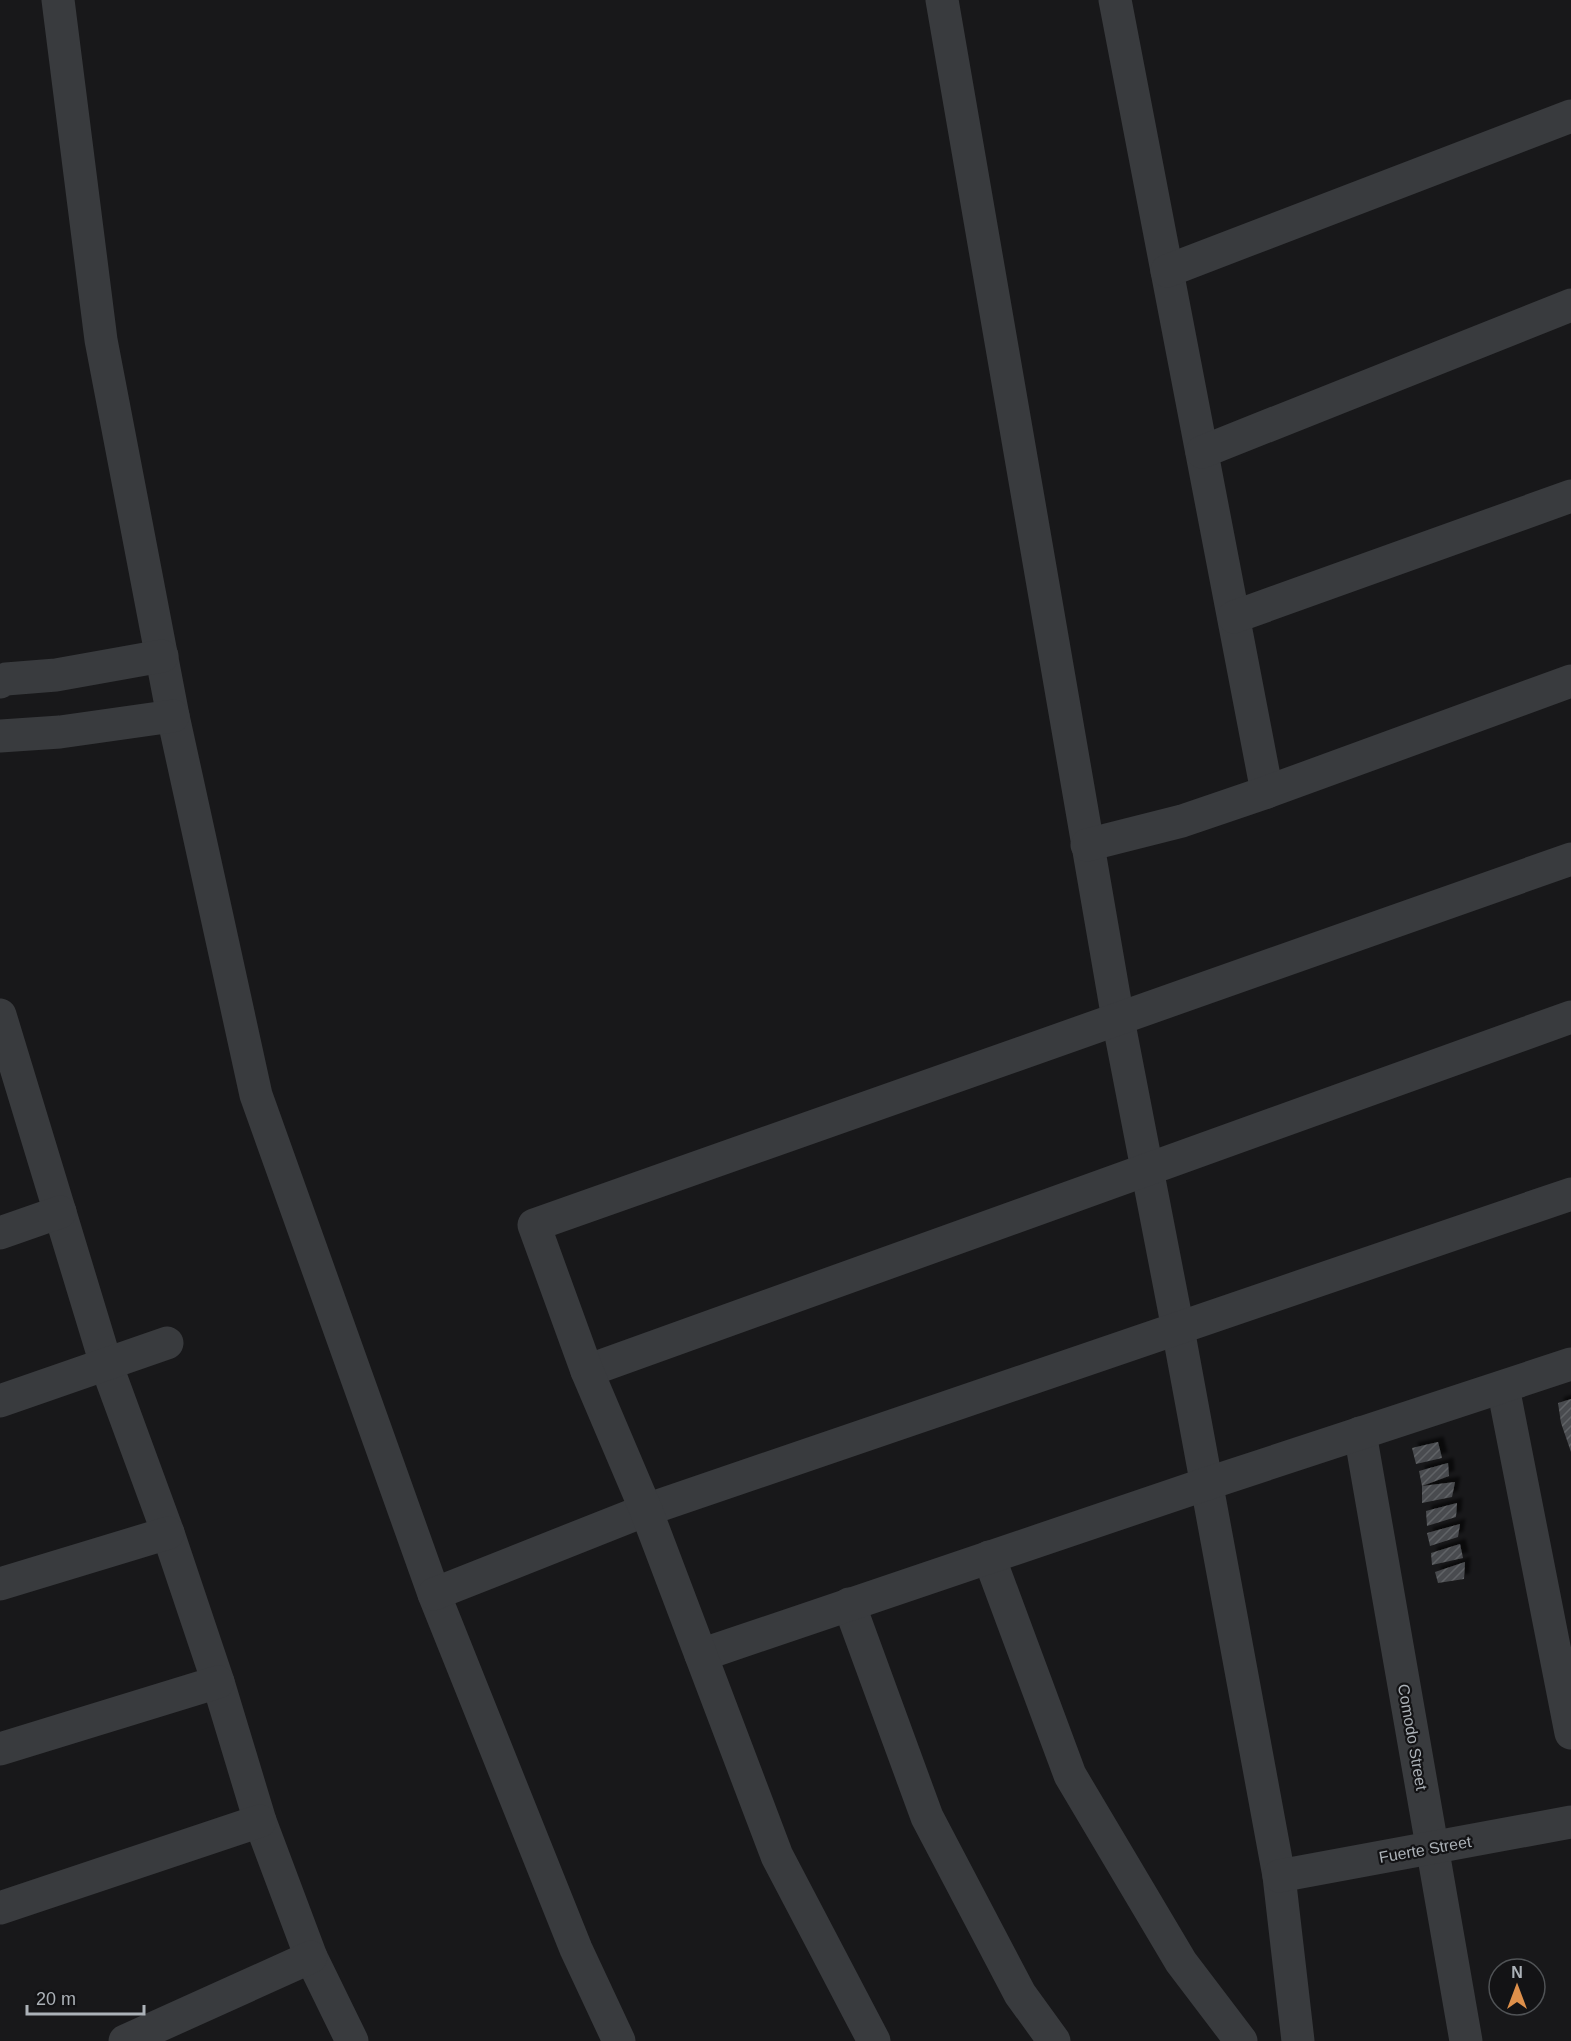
<svg xmlns="http://www.w3.org/2000/svg" width="1571" height="2041" viewBox="0 0 1571 2041" font-family="Helvetica,sans-serif">
  <defs>
    <pattern id="building-hatch" width="6" height="6" patternUnits="userSpaceOnUse" patternTransform="scale(1.5)"><rect width="6" height="6" fill="#4a4c4f"/><path d="M-1 1l2-2M0 6l6-6M5 7l2-2" fill="none" stroke="#616366"/></pattern>
    <filter id="shadow"><feDropShadow dx="5.5" dy="-5.5" stdDeviation="1.5" flood-color="#0009"/></filter>
  </defs>
  <rect width="100%" height="100%" fill="#18181a"/>
  <!-- building -->
  <g fill="url(#building-hatch)" filter="url(#shadow)">
    <path d="M1571,1399V1452L1561,1423L1558,1403Z"/>
    <path d="M1438,1442L1442,1458L1416,1464L1412,1448Z"/>
    <path d="M1448,1463L1449,1476L1422,1486L1455,1482L1452,1497L1422,1503V1486L1419,1471Z"/>
    <path d="M1457,1503L1456,1517L1427,1526L1426,1511Z"/>
    <path d="M1460,1524L1458,1537L1430,1546L1427,1533Z"/>
    <path d="M1460,1544L1463,1558L1432,1565L1431,1553Z"/>
    <path d="M1465,1562L1464,1579L1438,1583L1435,1572Z"/>
  </g>
  <g fill="none" stroke-linecap="round" stroke-linejoin="round">
    <!-- street -->
    <g stroke="#393b3e" stroke-width="33">
      <path d="M58,0L101,340L173,716L256,1095L434,1594L576,1949L619,2041"/>
      <path d="M942,0L1118,1019L1178,1329L1279,1876L1298,2041"/>
      <path d="M1115,0L1267,792"/>
      <path d="M1167,271L1571,116"/>
      <path d="M1202,452L1571,305"/>
      <path d="M1234,617L1571,496"/>
      <path d="M0,682L6,679L56,675L162,656"/>
      <path d="M0,736L60,732L173,716"/>
      <path d="M1087,845L1182,821L1267,792L1571,681"/>
      <path d="M0,1015L106,1364L168,1533L218,1682L260,1821L311,1957L352,2041"/>
      <path d="M0,1233L60,1212"/>
      <path d="M587,1371L1571,1017"/>
      <path d="M1503,1387L1571,1733"/>
      <path d="M0,1401L167,1343"/>
      <path d="M1360,1433L1466,2041"/>
      <path d="M989,1557L1070,1775L1181,1962L1241,2041"/>
      <path d="M0,1584L168,1533"/>
      <path d="M434,1594L646,1510L1571,1194"/>
      <path d="M849,1604L927,1817L1020,1994L1054,2041"/>
      <path d="M701,1655L1206,1484L1571,1364"/>
      <path d="M0,1749L218,1682"/>
      <path d="M1279,1876L1571,1822"/>
      <path d="M0,1908L260,1821"/>
      <path d="M125,2041L311,1957"/>
      <path d="M874,2041L777,1856L646,1510L587,1371L534,1225L1571,859"/>
    </g>
  </g>
  <g text-anchor="middle" stroke-width="4.5" stroke-linejoin="round" paint-order="stroke">
    <!-- street labels -->
    <g font-size="16" fill="#acb2b8" stroke="#131315">
      <text transform="translate(1413 1737) rotate(80)" y="6">Comodo Street</text>
      <text transform="translate(1425 1849) rotate(-10)" y="6">Fuerte Street</text>
    </g>
  </g>
  <!-- north arrow -->
  <g transform="translate(1517 1987)"><circle r="28" fill="#131315" stroke="#505356" stroke-width="1.5"/>
  <path d="M0-4.5L10 22L0 15L-10 22Z" fill="#de904b"/>
  <text y="-9" font-size="16" font-weight="bold" text-anchor="middle" fill="#acb2b8">N</text>
  </g>
  <!-- scale -->
  <path d="M27 2005v9h117v-9" fill="none" stroke="#acb2b8" stroke-width="3"/>
  <text x="36" y="2005" font-size="18" fill="#acb2b8" stroke="#131315" stroke-width="4.5" paint-order="stroke">20 m</text>
</svg>
